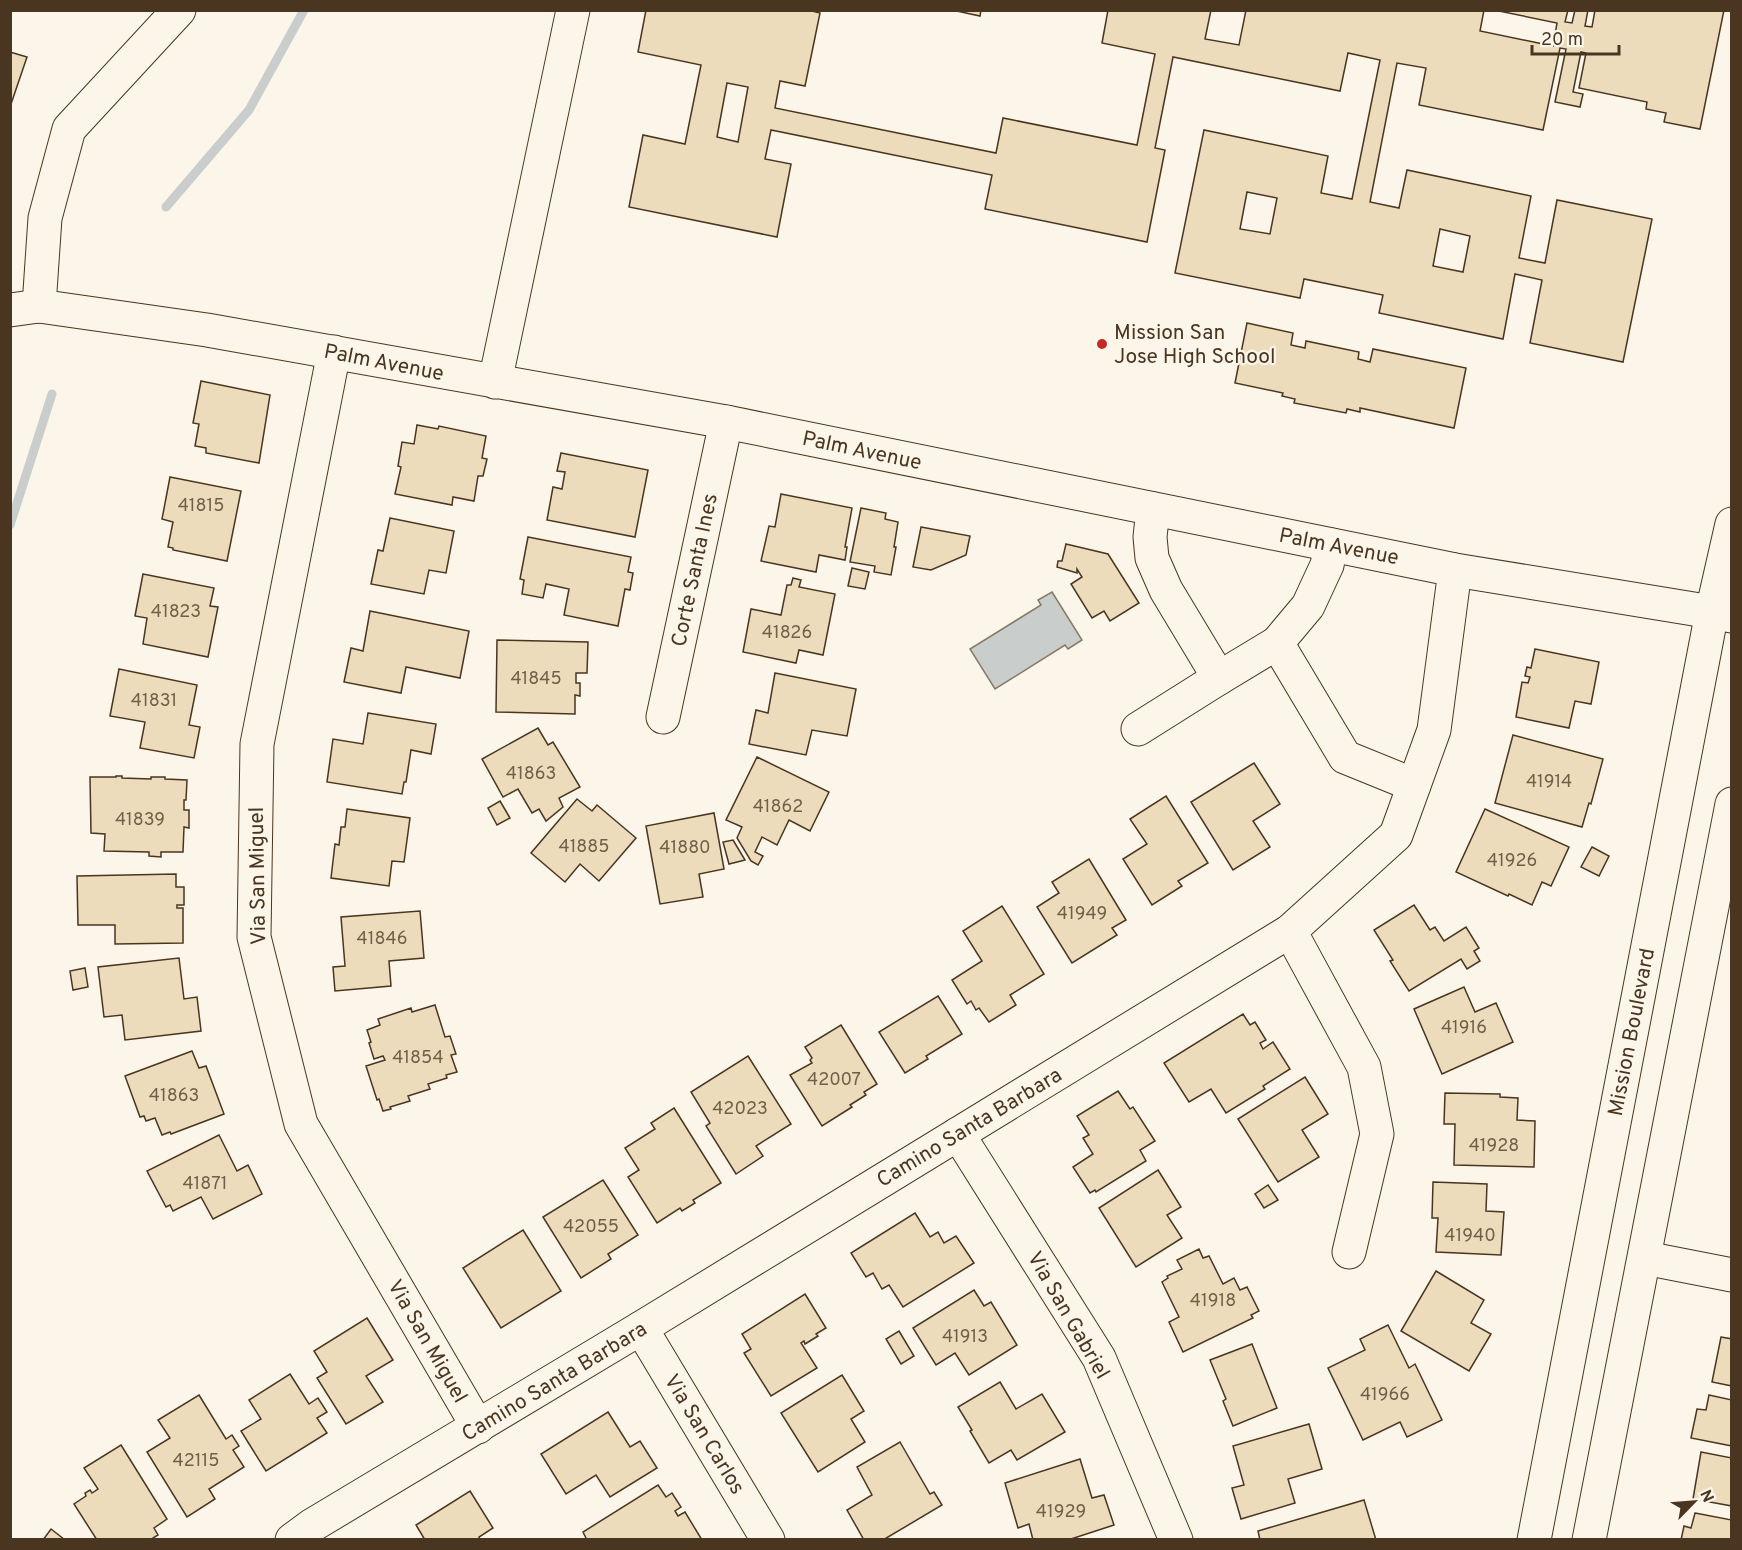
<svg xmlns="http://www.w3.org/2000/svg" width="1742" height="1550" viewBox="0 0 1742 1550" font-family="Overpass,sans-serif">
  <rect width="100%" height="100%" fill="#fbf6e9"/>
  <!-- water -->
  <path fill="#c9cecd" stroke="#887966" stroke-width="1.5" d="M1052,592L1082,640L1068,649L1065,645L995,689L970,649L1041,605L1038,600Z"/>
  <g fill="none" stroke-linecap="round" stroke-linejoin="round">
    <!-- stream -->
    <g stroke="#c9cecd" stroke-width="9">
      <path d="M166,207L249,110L304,10"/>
      <path d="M10,525L52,394"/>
    </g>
  </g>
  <!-- building -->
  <g fill="#ecdcbc" stroke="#4a3520" stroke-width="1.5" fill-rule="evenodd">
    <path d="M646,10H808L820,13L805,86L780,81L775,108L996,153L1003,118L1137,145L1155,54L1102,43L1108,10H1211L1205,39L1239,45L1246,10H1484L1480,31L1553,46L1557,23L1494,10H1568L1565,22L1572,23L1575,10H1588L1585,26L1592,27L1595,10H1724L1700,129L1664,122L1666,113L1646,109L1647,102L1579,88L1586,53L1581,52L1573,92L1583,94L1580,107L1555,102L1566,49L1560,48L1543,130L1419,105L1426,68L1397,63L1370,202L1399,208L1407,170L1531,196L1519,258L1545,263L1557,200L1652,219L1623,362L1530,343L1542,280L1515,274L1503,339L1379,313L1383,295L1304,279L1300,298L1175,273L1204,130L1328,156L1321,193L1352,199L1380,60L1348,53L1340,91L1173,57L1155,148L1165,150L1147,242L985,209L992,175L771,130L765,159L791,164L777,237L629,207L643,135L685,144L701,65L638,52ZM727,83L748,87L738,142L717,137ZM1247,192L1277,198L1270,234L1240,229ZM1440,229L1470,236L1463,272L1433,266Z"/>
    <path d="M952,10H981L980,16Z"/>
    <path d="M10,52L27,57L10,107Z"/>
    <path d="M1247,323L1293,333L1291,345L1305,348L1306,341L1359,352L1358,359L1370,362L1373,349L1466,368L1454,428L1360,408V412L1347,409L1346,413L1294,403L1295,399L1282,396L1283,393L1235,383Z"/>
    <path d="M201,381L270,395L259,463L206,453V448L195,446L199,424L193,423Z"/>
    <path d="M417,425L438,429L439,426L486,436L482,458L487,459L483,476H478L474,501L453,497L452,505L395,494L401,467L398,466L402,442L414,444Z"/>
    <path d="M561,453L648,470L635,537L547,520L553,487L562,489L565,472L557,471Z"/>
    <path d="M170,477L241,491L227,561L173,550V548L168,547L173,522L162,519Z"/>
    <path d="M781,494L852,508L845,547H847L845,560L819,555L816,572L761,561L769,526L775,527Z"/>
    <path d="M861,508L886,513L885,519L898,522L894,547H896L891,575L874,572L875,566L850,562Z"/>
    <path d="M390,518L454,531L446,573L429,570L424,594L371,584L378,550L383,551Z"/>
    <path d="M921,527L970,536L966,555L931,570L913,567Z"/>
    <path d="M528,537L631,557L628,572L633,573L630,590L625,589L618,626L564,615L569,589L546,584L543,598L522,594L524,580L520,579Z"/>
    <path d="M1066,544L1108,554L1139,603L1110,621L1104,611L1092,618L1071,584L1082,577L1077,569V573L1057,567L1058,561H1062Z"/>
    <path d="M852,568L869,572L865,589L848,586Z"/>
    <path d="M143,574L214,588L210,606L218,607L208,657L143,644L147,618L135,616Z"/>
    <path d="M793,578L801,580L799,587L835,594L823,655L799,650L796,663L743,652L751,609L781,615L787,585H791Z"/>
    <path d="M370,611L469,631L460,678L406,667L401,693L344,682L351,648L363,651Z"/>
    <path d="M497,640L588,642L587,673H576V683H580V696L575,695V714L496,712Z"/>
    <path d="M1535,649L1599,662L1591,704L1575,701L1569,728L1516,717L1522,682L1528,683L1530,677L1525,676L1527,667L1531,668Z"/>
    <path d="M119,669L197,685L189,725L200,727L194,758L140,748L145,722L110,716Z"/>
    <path d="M775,673L856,689L847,736L812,730L806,755L749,744L756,710L768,713Z"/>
    <path d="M368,713L436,724L431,754L411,750L406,782H404L402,794L327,782L333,739L363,744Z"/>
    <path d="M538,728L548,745L553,742L580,787L559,798L563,807L546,821L539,809L532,813L518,789L503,797L482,759Z"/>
    <path d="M1513,735L1603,759L1591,804L1589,803L1582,827L1495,803Z"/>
    <path d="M757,757L829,792L810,831L789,820L777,845L762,837L755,852L763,856L758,865L751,861L737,838L742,827L726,820Z"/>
    <path d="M1254,763L1280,804L1253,821L1270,847L1233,870L1191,802Z"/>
    <path d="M116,776H122V778L151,779V777H165V779L187,780L186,800H184V810H189V828L184,827L183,852H161V857L149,856V852L104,851L105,834L91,833L90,777H116Z"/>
    <path d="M1166,796L1208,863L1178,881L1182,886L1152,905L1123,859L1147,844L1130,819Z"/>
    <path d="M577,799L592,811L597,805L636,838L599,881L580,864L565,882L531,853Z"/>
    <path d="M500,801L510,818L497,825L488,808Z"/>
    <path d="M347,809L410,818L404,862L392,861L389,886L331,878L335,844L339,845L341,827H345Z"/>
    <path d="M1485,809L1569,847L1551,886L1542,882L1532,905L1509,894L1508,896L1456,872Z"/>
    <path d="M714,813L724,869L699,874L703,897L660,904L646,826Z"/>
    <path d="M733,840L745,860L729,864L723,842Z"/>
    <path d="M1592,847L1609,856L1599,876L1581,867Z"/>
    <path d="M1089,859L1126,920L1112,928L1117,935L1072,963L1037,907L1059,893L1052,882Z"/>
    <path d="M176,874V887H184V905H177V908H183V943L115,944V925H78L77,876Z"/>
    <path d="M1414,905L1430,930L1435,927L1444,941L1466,927L1479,948L1474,951L1480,961L1467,969L1461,959L1409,991L1390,961L1393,960L1374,930Z"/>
    <path d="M1002,906L1044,974L1010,995L1016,1005L989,1022L979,1008L976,1010L971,1001L967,1004L952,980L982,961L963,931Z"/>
    <path d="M420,911L424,958L389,961L391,986L335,991L333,967L345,966L341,917Z"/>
    <path d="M179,958L184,999L197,997L201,1031L125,1040L122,1015L104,1017L98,967Z"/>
    <path d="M85,968L88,987L73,990L70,971Z"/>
    <path d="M1464,987L1475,1012L1496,1003L1513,1042L1442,1074L1414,1009Z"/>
    <path d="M938,996L962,1034L926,1056L928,1059L905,1073L879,1032Z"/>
    <path d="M435,1005L445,1037L450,1036L456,1054L451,1055L457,1072L446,1075L447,1078L428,1084L430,1089L408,1096L410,1101L390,1107L391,1109L383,1111L379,1099L377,1100L366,1066L385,1060L383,1056L374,1059L369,1043L371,1042L367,1030L380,1025L378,1019L411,1008L412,1012Z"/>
    <path d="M1243,1014L1250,1025L1255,1022L1266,1040L1260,1043L1263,1049L1273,1042L1290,1069L1263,1086L1265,1089L1226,1113L1211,1089L1189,1102L1164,1063Z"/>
    <path d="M841,1025L877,1084L864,1092L866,1095L850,1105L852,1107L822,1126L790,1075L812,1063L810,1060L812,1058L805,1047Z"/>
    <path d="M192,1051L199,1068L206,1066L224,1114L171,1134L170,1132L162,1135L155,1118L146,1121L144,1116L140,1117L125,1076Z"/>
    <path d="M748,1056L791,1124L756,1146L763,1156L736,1174L706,1126L710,1123L691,1092Z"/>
    <path d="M1305,1077L1328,1114L1302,1130L1319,1157L1278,1182L1238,1119Z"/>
    <path d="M1118,1091L1130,1109L1133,1107L1155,1141L1140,1150L1146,1161L1096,1192L1095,1190L1090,1193L1073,1167L1093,1154L1083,1138L1089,1135L1077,1116Z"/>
    <path d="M1445,1093L1500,1094V1097L1518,1098L1517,1120L1535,1121L1534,1167L1454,1165L1455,1124H1444Z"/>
    <path d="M674,1108L721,1183L693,1200L695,1203L682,1211L680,1208L657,1223L628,1177L639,1170L625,1148L655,1129L651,1123Z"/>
    <path d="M219,1135L237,1171L248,1165L262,1194L213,1219L201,1197L173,1211L170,1205L166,1207L147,1171Z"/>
    <path d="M1158,1170L1181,1207L1167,1215L1182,1238L1136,1267L1099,1208Z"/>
    <path d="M603,1180L638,1235L608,1254L611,1259L581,1278L543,1217Z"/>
    <path d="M1433,1182L1487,1184L1486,1211L1504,1212L1501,1255L1436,1252L1438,1218H1432Z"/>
    <path d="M1268,1185L1278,1200L1264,1208L1255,1194Z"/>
    <path d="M915,1213L930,1237L938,1232L944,1243L956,1236L974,1263L903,1307L889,1285L882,1289L873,1273L866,1277L851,1253Z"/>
    <path d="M523,1230L561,1291L501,1328L463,1268Z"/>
    <path d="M1199,1249L1203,1258L1209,1256L1223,1284L1234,1278L1240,1290L1247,1287L1259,1311L1251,1315L1253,1318L1183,1352L1169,1322L1179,1317L1162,1282L1168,1278L1167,1276L1182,1269L1177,1260Z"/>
    <path d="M1436,1271L1484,1300L1471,1323L1491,1334L1469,1371L1401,1331Z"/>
    <path d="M974,1290L984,1306L991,1302L1017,1345L969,1375L955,1353L936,1365L913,1328Z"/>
    <path d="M805,1294L826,1328L816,1334L818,1336L805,1344L804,1341L801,1343L817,1368L771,1396L744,1353L751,1349L742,1334Z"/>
    <path d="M367,1318L393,1360L366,1376L383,1402L346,1424L317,1378L327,1372L314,1351Z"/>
    <path d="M1388,1325L1409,1368L1415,1364L1442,1420L1407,1437L1400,1422L1363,1440L1328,1368L1365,1350L1360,1339Z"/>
    <path d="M899,1331L914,1356L901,1364L886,1339Z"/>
    <path d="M1721,1337L1732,1339V1386L1712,1382Z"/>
    <path d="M1252,1344L1277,1408L1233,1426L1223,1401L1226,1399L1210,1360Z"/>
    <path d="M290,1374L309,1404L318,1398L327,1412L317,1418L327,1433L266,1471L241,1431L261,1419L249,1400Z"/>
    <path d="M842,1375L864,1411L851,1419L865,1442L818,1472L781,1413Z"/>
    <path d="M1000,1382L1016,1409L1042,1394L1065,1432L1017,1460L1011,1450L989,1463L970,1431L972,1430L958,1407Z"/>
    <path d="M199,1395L226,1439L232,1435L239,1446L233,1450L244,1467L209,1489L215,1499L187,1517L147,1452L170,1438L158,1420Z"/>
    <path d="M1709,1395L1732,1400V1446L1691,1438L1697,1409L1706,1410Z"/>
    <path d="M608,1412L630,1447L640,1441L657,1468L610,1497L596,1475L566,1494L541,1454Z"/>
    <path d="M1309,1424L1322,1469L1288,1479L1295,1503L1241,1519L1232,1488L1244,1485L1233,1446Z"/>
    <path d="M900,1442L930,1494L934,1492L942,1505L883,1540H864L847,1510L872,1495L857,1467Z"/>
    <path d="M121,1445L167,1519L154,1528L158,1535L150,1540H97L74,1504L86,1496L85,1493L90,1490L92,1493L98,1489L84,1468Z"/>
    <path d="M1701,1452L1732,1458V1506L1693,1499Z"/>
    <path d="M1080,1459L1092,1498L1104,1495L1114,1525L1068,1540H1033L1029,1524L1018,1528L1005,1483Z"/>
    <path d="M658,1485L666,1497L672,1493L681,1507L675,1511L678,1516L685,1512L702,1540H587L583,1532Z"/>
    <path d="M470,1491L493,1528L479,1537L480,1540H425L416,1525Z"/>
    <path d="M1364,1500L1376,1540H1260L1258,1531Z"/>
    <path d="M1695,1513L1732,1520V1540H1681L1684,1526L1691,1528Z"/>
    <path d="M51,1529L65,1540H43Z"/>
  </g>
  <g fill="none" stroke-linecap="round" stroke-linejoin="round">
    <!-- minor casing -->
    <g stroke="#4a3520" stroke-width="35">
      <g id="minor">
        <path d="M39,306L45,218L69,129L179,10"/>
        <path d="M10,310L39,306L207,330L726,422L1455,570L1712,612L1732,616"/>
        <path d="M334,352L257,744L254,937L301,1124L478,1427"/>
        <path d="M495,382L573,10"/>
        <path d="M1277,643L1308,606L1327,565L1331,545"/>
        <path d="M1219,678L1277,643L1345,757L1414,785"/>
        <path d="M663,717L726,422"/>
        <path d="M1138,729L1219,678L1166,590L1152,558L1150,537L1153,509"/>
        <path d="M1290,931L1364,1067L1377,1134L1349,1252"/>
        <path d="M958,1134L1099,1358L1176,1540"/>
        <path d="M1645,1258L1732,1275"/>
        <path d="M641,1328L768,1540"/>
        <path d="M292,1540L311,1526L641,1328L1290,931L1396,835L1434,730L1455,570"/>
      </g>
    </g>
    <!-- major casing -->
    <g stroke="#4a3520" stroke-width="35">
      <g id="major">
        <path d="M1534,1540L1712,612L1732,524"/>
        <path d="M1589,1540L1732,804"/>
      </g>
    </g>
    <!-- minor -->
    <use href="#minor" stroke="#fbf6e9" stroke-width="33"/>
    <!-- major -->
    <use href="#major" stroke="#fbf6e9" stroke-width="33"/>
  </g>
  <!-- markers -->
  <circle fill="#c62828" stroke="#fbf6e9" stroke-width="2" cx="1102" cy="344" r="6"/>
  <g text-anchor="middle" stroke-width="4.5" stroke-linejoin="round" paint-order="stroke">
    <!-- number labels -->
    <g font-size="18" fill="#725f47">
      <text x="201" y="511">41815</text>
      <text x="176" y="617">41823</text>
      <text x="787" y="638">41826</text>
      <text x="536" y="684">41845</text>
      <text x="154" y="706">41831</text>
      <text x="531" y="779">41863</text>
      <text x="1549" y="787">41914</text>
      <text x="778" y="812">41862</text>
      <text x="140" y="825">41839</text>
      <text x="584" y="852">41885</text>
      <text x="685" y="853">41880</text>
      <text x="1512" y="866">41926</text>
      <text x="1082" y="919">41949</text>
      <text x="382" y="944">41846</text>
      <text x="1464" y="1033">41916</text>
      <text x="418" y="1063">41854</text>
      <text x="834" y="1085">42007</text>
      <text x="174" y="1101">41863</text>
      <text x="740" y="1114">42023</text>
      <text x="1494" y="1151">41928</text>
      <text x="205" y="1189">41871</text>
      <text x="591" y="1232">42055</text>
      <text x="1470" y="1241">41940</text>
      <text x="1213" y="1306">41918</text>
      <text x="965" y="1342">41913</text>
      <text x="1385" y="1400">41966</text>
      <text x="196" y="1466">42115</text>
      <text x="1061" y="1517">41929</text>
    </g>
    <!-- poi labels -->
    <g font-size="21" fill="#4a3520" stroke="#fbf6e9" text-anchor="start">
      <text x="1114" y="339">Mission San<tspan x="1114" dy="24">Jose High School</tspan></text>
    </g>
    <!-- street labels -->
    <g font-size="21" fill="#4a3520" stroke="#fbf6e9">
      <text transform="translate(384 362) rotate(11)" y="7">Palm Avenue</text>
      <text transform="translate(862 450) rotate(12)" y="7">Palm Avenue</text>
      <text transform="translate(1339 546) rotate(11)" y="7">Palm Avenue</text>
      <text transform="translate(694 570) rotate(-78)" y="7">Corte Santa Ines</text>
      <text transform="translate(257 876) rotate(-91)" y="7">Via San Miguel</text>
      <text transform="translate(1631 1032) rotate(-79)" y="7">Mission Boulevard</text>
      <text transform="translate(969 1127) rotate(-31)" y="7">Camino Santa Barbara</text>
      <text transform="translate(1069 1315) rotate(60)" y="7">Via San Gabriel</text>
      <text transform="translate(428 1341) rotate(60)" y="7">Via San Miguel</text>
      <text transform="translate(554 1381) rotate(-31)" y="7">Camino Santa Barbara</text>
      <text transform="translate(705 1434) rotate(59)" y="7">Via San Carlos</text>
    </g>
  </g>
  <!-- border -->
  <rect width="1742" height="1550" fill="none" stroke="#4a3520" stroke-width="24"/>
  <!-- north arrow -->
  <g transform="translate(1694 1502) rotate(65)" stroke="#fbf6e9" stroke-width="4.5" paint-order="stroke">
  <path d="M0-4.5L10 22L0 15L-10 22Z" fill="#4a3520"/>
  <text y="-9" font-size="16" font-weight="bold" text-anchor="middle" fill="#4a3520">N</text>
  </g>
  <!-- scale -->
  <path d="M1532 45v9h87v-9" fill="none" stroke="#4a3520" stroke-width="3"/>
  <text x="1541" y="45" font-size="18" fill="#4a3520" stroke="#fbf6e9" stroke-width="4.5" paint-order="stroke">20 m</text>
</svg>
